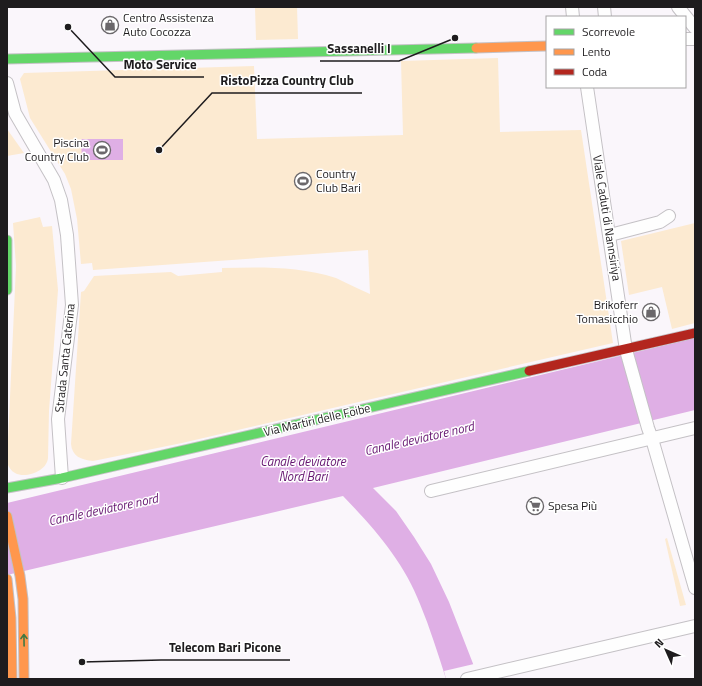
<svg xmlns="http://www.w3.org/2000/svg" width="702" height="686" viewBox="0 0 702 686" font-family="'Titillium Web',sans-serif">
  <rect width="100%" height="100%" fill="#faf6fb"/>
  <!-- green -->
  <g fill="#fcead1">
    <path d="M255,7H297L298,39L256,40Z"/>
    <path d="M498,58L500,132L581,130L613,343L182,443L93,461C81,460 72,456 71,444L81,292L84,291L94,276L171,272L178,276L222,272V268C260,267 299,266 336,278C347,283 358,289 370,294L368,250L93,270L92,263L81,264L77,219L71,189L65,174L30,118L20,79L24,73L254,66L257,139L403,135L401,61Z"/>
    <path d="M7,129L24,153L7,156Z"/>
    <path d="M40,217L43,227L52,226L58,290L49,411L48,458C47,471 26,479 15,473C11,471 9,467 7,463L16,266L13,223Z"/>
    <path d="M695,223V323L672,329L662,287L629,295L621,241Z"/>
    <path d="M667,538L686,605L680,606L665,539Z"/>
  </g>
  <!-- water -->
  <g fill="#dfafe5">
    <path d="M82,139H123V160H82L81,140Z"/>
    <path d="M695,338V410L373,488L396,511L414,537L431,564L449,602L479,679H446C438,654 430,628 420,604C404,562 374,528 343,496L7,575V503Z"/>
  </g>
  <!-- pier -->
  <path fill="#faf6fb" d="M474,664L479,679H446L444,671Z"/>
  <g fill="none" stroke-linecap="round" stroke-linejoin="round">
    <!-- street casing -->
    <g stroke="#c4c1c5" stroke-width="14">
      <g id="street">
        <path d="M572,7L573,17"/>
        <path d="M604,7L605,17"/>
        <path d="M678,7L695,28"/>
        <path d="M685,39H695"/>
        <path d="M7,83L15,113L54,180L61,200L67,235L72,305L58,419L62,478"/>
        <path d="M587,87L626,350L648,428L652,439L695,588"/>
        <path d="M610,235L660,222L669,216"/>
        <path d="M431,491L695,428"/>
        <path d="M467,679L695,626"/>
      </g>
    </g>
    <!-- fast casing -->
    <g stroke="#c4c1c5" stroke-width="11">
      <g id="fast">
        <path d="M7,59L476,48"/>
        <path d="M7,240V290"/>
        <path d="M7,488L62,478L529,371"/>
      </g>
    </g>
    <!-- slow casing -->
    <g stroke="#c4c1c5" stroke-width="11">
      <g id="slow">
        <path d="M476,48L547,46"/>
        <path d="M7,516L20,576L23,599L24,679"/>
        <path d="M7,579L11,618L12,679"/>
      </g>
    </g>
    <!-- jam casing -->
    <g stroke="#c4c1c5" stroke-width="11">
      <path id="jam" d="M529,371L695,333"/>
    </g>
    <!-- street -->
    <use href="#street" stroke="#fefefe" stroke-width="12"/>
    <!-- fast -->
    <use href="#fast" stroke="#63d668" stroke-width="9"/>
    <!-- slow -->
    <use href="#slow" stroke="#ff974d" stroke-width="9"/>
    <!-- jam -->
    <use href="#jam" stroke="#b3261e" stroke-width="9"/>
  </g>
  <!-- one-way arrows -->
  <defs><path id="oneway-shaft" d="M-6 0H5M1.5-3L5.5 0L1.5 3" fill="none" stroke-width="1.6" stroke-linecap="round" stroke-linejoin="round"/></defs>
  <use stroke="#407943" href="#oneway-shaft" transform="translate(24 640) rotate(-91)"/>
  <!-- icons -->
  <defs>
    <g id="shop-ring" transform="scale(0.9)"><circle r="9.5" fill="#fff" stroke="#6b686b" stroke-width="1.5"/><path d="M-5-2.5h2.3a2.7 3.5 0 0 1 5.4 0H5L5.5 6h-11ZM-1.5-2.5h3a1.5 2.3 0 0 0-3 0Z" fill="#6b686b"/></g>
    <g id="stadium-ring" transform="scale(0.9)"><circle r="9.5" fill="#fff" stroke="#6b686b" stroke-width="1.5"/><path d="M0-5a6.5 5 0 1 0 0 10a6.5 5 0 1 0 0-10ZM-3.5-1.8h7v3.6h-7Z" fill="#6b686b"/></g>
    <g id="supermarket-ring" transform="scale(0.9)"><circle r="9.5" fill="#fff" stroke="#6b686b" stroke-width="1.5"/><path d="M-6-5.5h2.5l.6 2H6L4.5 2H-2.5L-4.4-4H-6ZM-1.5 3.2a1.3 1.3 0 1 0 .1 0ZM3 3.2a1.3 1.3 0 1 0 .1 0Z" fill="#6b686b"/></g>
  </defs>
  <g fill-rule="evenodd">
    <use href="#shop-ring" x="110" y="25"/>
    <use href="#stadium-ring" x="102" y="150"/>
    <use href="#stadium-ring" x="303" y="181"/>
    <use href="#shop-ring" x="651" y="312"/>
    <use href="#supermarket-ring" x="535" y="506"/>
  </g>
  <g text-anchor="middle" stroke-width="3" stroke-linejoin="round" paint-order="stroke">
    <!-- poi labels -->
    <g font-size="12" fill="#1e1c1e" stroke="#fff" text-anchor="start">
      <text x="123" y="22">Centro Assistenza<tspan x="123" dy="14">Auto Cocozza</tspan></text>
      <text x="89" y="147" text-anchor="end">Piscina<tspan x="89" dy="14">Country Club</tspan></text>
      <text x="316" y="178">Country<tspan x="316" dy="14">Club Bari</tspan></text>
      <text x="638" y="309" text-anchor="end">Brikoferr<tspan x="638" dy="14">Tomasicchio</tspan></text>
      <text x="548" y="510">Spesa Più</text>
    </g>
    <!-- street labels -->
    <g font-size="12" fill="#1e1c1e" stroke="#fff">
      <text transform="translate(607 218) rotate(81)" y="4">Viale Caduti di Nannsiriya</text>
      <text transform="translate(65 358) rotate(-84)" y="4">Strada Santa Caterina</text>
      <text transform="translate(317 420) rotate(-13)" y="4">Via Martiri delle Foibe</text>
    </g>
    <!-- water labels -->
    <g font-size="13" font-style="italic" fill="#661671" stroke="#fff">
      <text transform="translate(419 438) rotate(-13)" y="5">Canale deviatore nord</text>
      <text x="303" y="466">Canale deviatore<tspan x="303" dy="15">Nord Bari</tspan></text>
      <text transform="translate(103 509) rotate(-12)" y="5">Canale deviatore nord</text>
    </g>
  </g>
  <!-- callouts -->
  <path fill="none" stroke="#1e1c1e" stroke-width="1.5" d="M455 38L399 61H320M68 27L115 77H204M159 150L212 93H362M82 662L161 660H290"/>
  <g fill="#1e1c1e" stroke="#fff" stroke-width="1.5">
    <circle cx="455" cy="38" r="4"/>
    <circle cx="68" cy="27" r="4"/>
    <circle cx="159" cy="150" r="4"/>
    <circle cx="82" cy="662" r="4"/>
  </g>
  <g font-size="13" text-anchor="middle" font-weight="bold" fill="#1e1c1e" stroke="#fff" stroke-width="3" stroke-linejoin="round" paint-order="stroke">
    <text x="359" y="53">Sassanelli I</text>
    <text x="160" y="69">Moto Service</text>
    <text x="287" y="85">RistoPizza Country Club</text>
    <text x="225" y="652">Telecom Bari Picone</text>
  </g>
  <!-- border -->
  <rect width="702" height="686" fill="none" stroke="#1e1c1e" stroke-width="16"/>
  <!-- legend -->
  <rect x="546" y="16" width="140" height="72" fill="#ffffff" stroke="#a5a4a5"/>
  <rect x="554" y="29" width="20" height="6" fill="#63d668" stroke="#a5a4a5"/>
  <text x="582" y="36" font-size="12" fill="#1e1c1e">Scorrevole</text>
  <rect x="554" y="49" width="20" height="6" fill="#ff974d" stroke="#a5a4a5"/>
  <text x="582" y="56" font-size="12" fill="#1e1c1e">Lento</text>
  <rect x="554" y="69" width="20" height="6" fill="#b3261e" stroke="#a5a4a5"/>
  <text x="582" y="76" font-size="12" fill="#1e1c1e">Coda</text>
  <!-- north arrow -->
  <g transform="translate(666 650) rotate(315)" stroke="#ffffff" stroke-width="3" paint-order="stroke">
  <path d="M0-3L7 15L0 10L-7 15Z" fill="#1e1c1e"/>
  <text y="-6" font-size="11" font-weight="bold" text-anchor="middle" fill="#1e1c1e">N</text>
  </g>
</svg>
